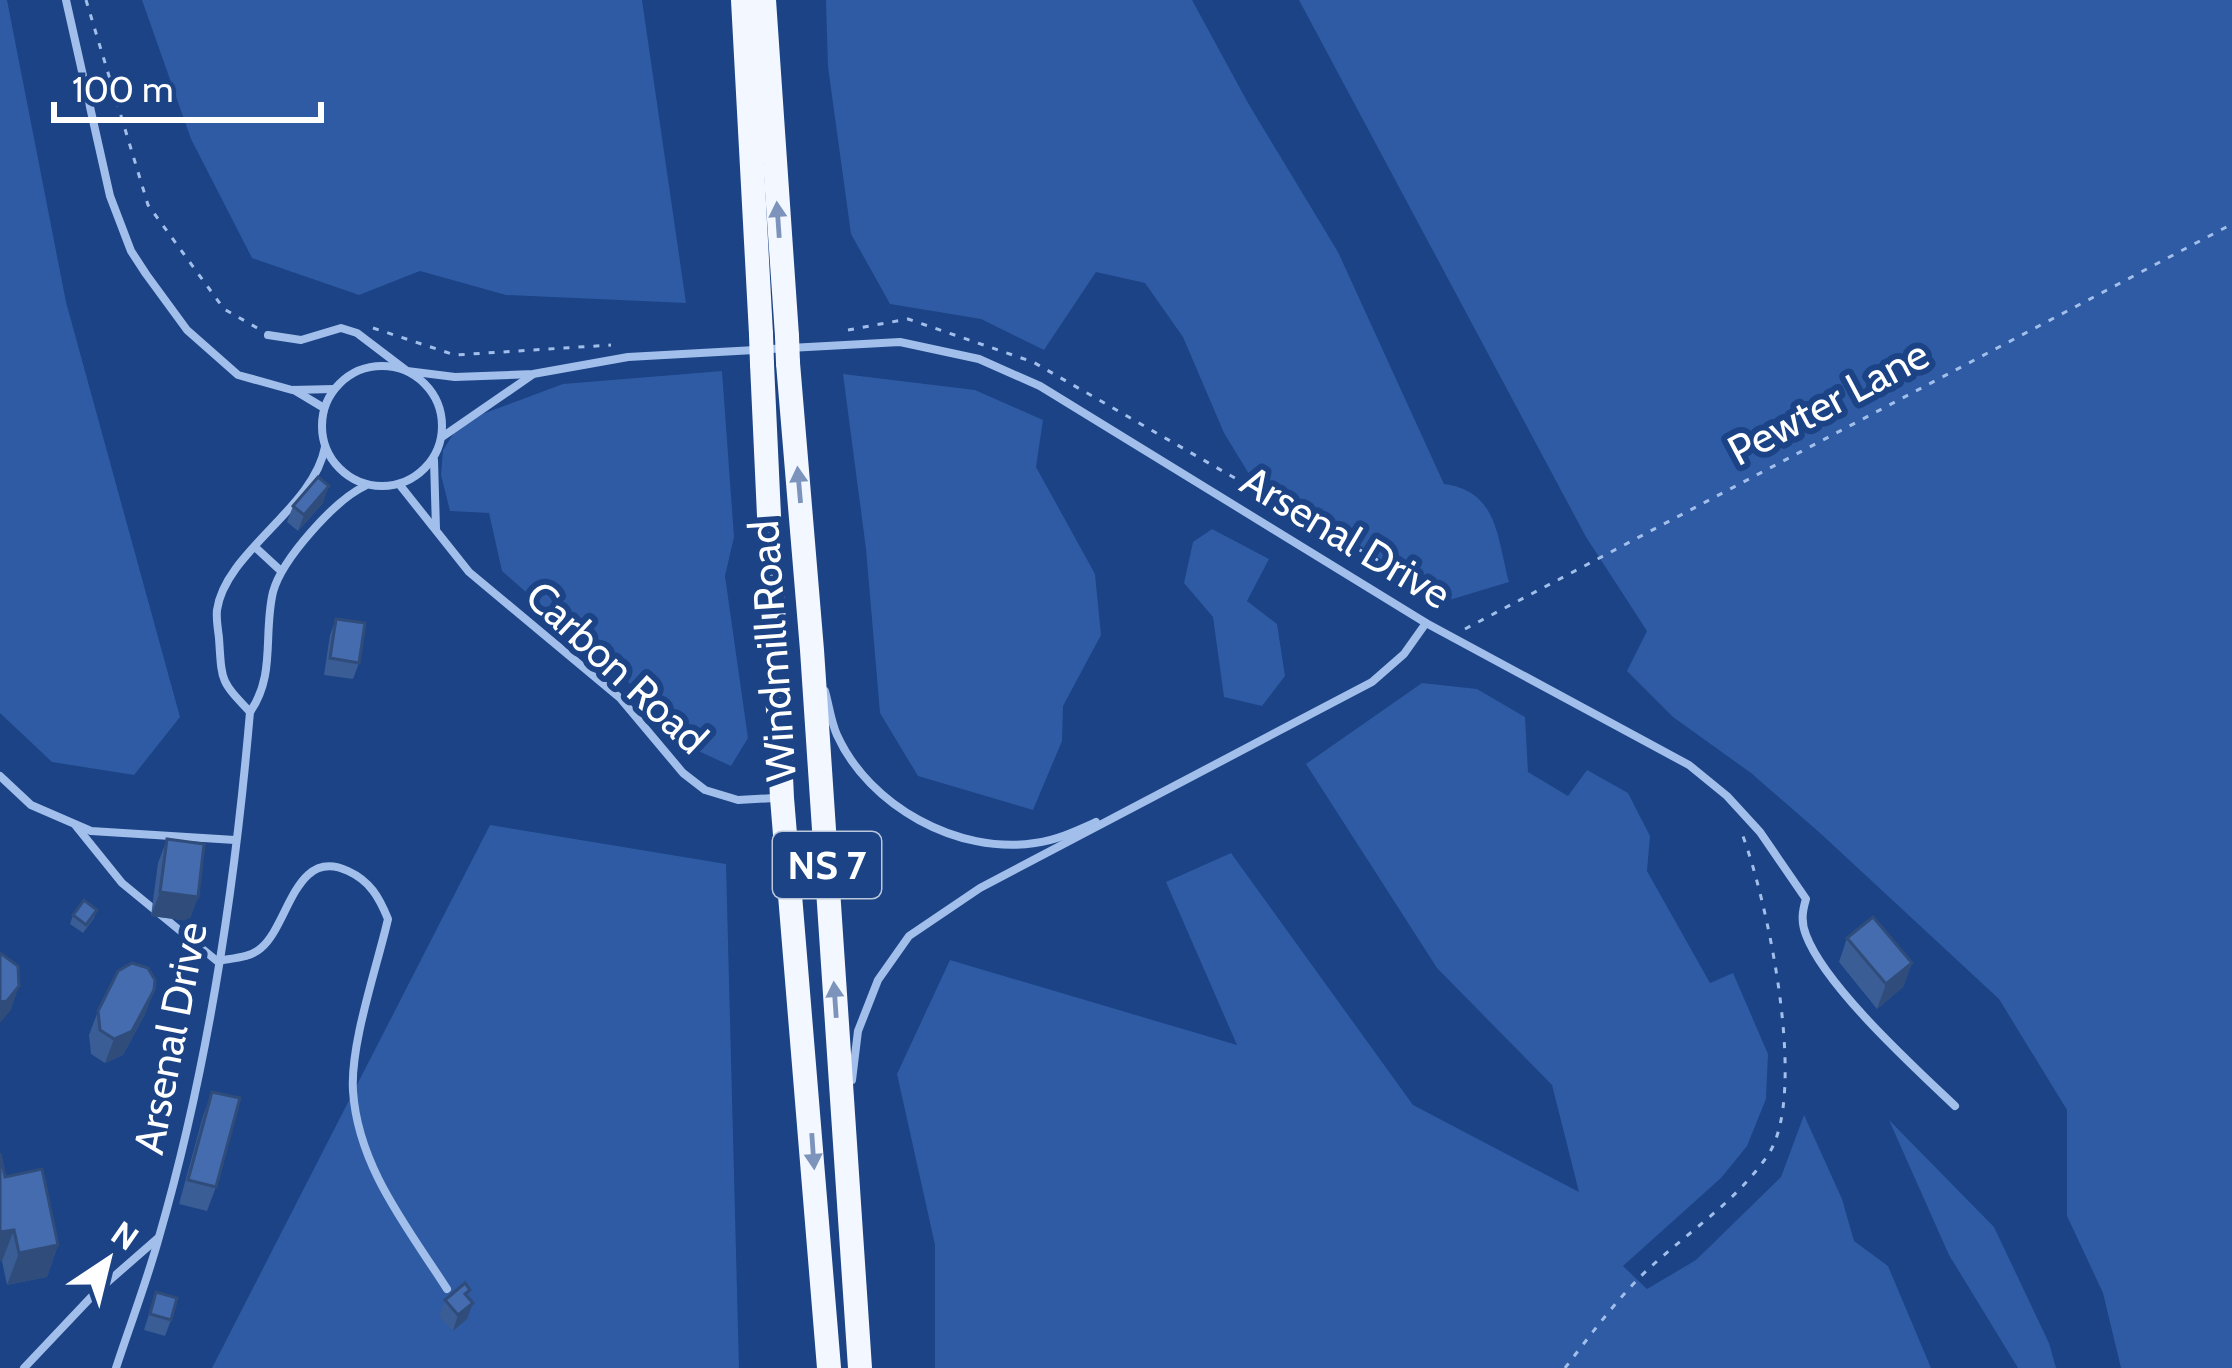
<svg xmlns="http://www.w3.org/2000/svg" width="2232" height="1368" viewBox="0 0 2232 1368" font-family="Cabin,sans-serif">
  <rect width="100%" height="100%" fill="#1b4385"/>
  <!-- green -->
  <g fill="#2e5ba3">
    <path d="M0,0H7L66,302L180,717L134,775L52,762L0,713Z"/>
    <path d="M142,0H642L686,303L506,295L420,271L359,295L252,258L191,139Z"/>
    <path d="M826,0H1192L1248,103L1338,252L1444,484C1498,491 1497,537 1509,582L1446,601L1249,474L1224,433L1183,337L1145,283L1096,272L1044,350L981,319L890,304L851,234L828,67Z"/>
    <path d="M1299,0H2232V1368H2121L2103,1293L2067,1216V1110L1999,999L1820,833L1751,773L1673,717L1627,671L1647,631L1586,537Z"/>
    <path d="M722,371L734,537L725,576L748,738L731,766L696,750L669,718L502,571L489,513L450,511L441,475L443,450L461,422L563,384Z"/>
    <path d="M843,374L975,390L1043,420L1036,467L1095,574L1101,635L1063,706L1062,741L1033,810L918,776L880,713L866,549Z"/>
    <path d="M1212,529L1269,559L1247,601L1277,624L1285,676L1262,706L1224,697L1213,617L1184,583L1193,542Z"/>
    <path d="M1422,683L1477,689L1525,717L1528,772L1568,796L1587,770L1628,793L1650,836L1647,871L1710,983L1733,973L1768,1054L1766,1099L1747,1146L1721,1178L1623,1266L1647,1289L1696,1260L1781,1177L1804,1115L1842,1199L1854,1241L1888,1266L1931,1368H935V1245L897,1074L950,960L1237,1045L1166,882L1231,853L1413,1105L1579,1192L1552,1085L1437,968L1306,764Z"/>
    <path d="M490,825L726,864L739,1368H212Z"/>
    <path d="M1889,1120L1994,1227L2049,1343L2056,1368H2018L1949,1255Z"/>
  </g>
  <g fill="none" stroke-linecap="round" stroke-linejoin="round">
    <!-- path -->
    <g stroke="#a2bfeb" stroke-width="3" stroke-dasharray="6 9" stroke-linecap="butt">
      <path d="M86,0L148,205L224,309L259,329"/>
      <path d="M373,328L455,355L611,345"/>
      <path d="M848,330L908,319L1033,362L1426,588"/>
      <path d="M1465,629L2232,224"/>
      <path d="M1565,1368C1592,1333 1622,1292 1655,1263C1695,1227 1737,1200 1768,1155C1809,1094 1767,897 1741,831"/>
    </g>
    <!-- service -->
    <g stroke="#a2bfeb" stroke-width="8">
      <path d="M66,0L110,196L131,251L146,274L187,330L238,375L292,390L334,389"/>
      <path d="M268,335L301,340L341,328L357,333L407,371L455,377L533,374L628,357L900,342L979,359L1040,386L1426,623L1689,765L1727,796L1760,832L1806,899C1802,912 1801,922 1806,935C1825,986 1914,1067 1955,1106"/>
      <circle cx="382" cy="426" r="60"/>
      <path d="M294,390L324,408"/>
      <path d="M442,437L532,375"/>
      <path d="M434,460L436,529"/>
      <path d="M399,484L469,572L620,698L683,773L705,790L738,800L775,798"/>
      <path d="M256,548L281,571"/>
      <path d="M825,691C829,705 831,722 837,735C869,806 958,855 1035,843C1057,840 1076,831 1096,822"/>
      <path d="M250,712C276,675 263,634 273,592C282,559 335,500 365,486"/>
      <path d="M0,776L31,805L91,831L235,840"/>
      <path d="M76,826L122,883L217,961C232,958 250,958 261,948C289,925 295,846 348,871C370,881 379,897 388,919C377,967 350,1044 353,1091C358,1167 408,1228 447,1289"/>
      <path d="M852,1080L858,1031L878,980L909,936L980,888L1372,682L1404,654L1426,623"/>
      <path d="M24,1368L95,1293L158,1238"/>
      <path d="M116,1368C130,1325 147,1281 159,1237C208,1068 235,887 250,712C220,680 222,683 219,638C218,629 216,619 217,610C225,552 314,508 325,447"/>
    </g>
    <!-- trunk -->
    <g stroke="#f3f7ff" stroke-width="24">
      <path d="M743,0L761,334"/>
      <path d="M764,0L787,336"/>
      <path d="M788,363L812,650L860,1368"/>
      <path d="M762,364L782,798L829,1368"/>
    </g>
    <!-- trunk-bridge -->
    <g stroke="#f3f7ff" stroke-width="24">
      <path d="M761,334L762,364"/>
      <path d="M787,336L788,363"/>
    </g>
  </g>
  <!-- wall -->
  <g fill="#3a5d96">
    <path d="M323,503L298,531L287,522L293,506Z"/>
    <path d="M336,619L359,663L353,679L324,675L330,635Z"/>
    <path d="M167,839L198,897L189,921L151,916L158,863Z"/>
    <path d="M97,910L94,918L83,933L70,924L73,915Z"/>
    <path d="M1847,938L1912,963L1903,987L1877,1009L1839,962Z"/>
    <path d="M154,990L145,1014L123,1055L105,1063L91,1054L89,1035L98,1011Z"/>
    <path d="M212,1092L216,1187L207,1211L179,1204L203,1116Z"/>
    <path d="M5,1177L58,1245L47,1277L7,1285L2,1261Z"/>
    <path d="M470,1290L467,1297V1319L453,1331L439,1316L445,1300Z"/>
    <path d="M156,1292L171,1320L165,1336L144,1330Z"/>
  </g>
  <!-- shaded-wall -->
  <g fill="#304c7a">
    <path d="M329,486L323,503L298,531L304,515Z"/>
    <path d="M160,892L198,897L189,921L151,916Z"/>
    <path d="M1912,963L1903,987L1877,1009L1886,984Z"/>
    <path d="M19,986L11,1010L0,1023V1002Z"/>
    <path d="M154,990L145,1014L123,1055L105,1063L114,1039Z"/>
    <path d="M14,1230L2,1261L0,1262V1232Z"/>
    <path d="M58,1245L47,1277L7,1285L19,1253Z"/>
    <path d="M473,1303L467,1319L453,1331L458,1315Z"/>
  </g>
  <!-- building -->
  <g fill="#446caf" stroke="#304c7a" stroke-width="3">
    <path d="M318,477L329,486L304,515L293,506Z"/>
    <path d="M336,619L365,623L359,663L330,658Z"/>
    <path d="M167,839L204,844L198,897L160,892Z"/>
    <path d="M84,900L97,910L86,925L73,915Z"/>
    <path d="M1873,917L1912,963L1886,984L1847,938Z"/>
    <path d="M0,953L18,966L19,986L7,1001L0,1002Z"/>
    <path d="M132,963L148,968L155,980L154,990L132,1031L114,1039L100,1030L98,1011L118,971Z"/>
    <path d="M212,1092L240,1098L216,1187L188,1180Z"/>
    <path d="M0,1153L5,1177L42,1169L58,1245L19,1253L14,1230L0,1232Z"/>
    <path d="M465,1283L470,1290L465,1294L473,1303L458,1315L445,1300Z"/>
    <path d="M156,1292L177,1298L171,1320L150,1314Z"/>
  </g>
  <!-- one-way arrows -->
  <defs><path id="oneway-solid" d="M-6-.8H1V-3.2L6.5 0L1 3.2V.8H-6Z" transform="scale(3)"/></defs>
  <g fill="#7c94bc">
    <use href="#oneway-solid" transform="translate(778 220) rotate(-94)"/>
    <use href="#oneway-solid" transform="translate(799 485) rotate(-95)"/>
    <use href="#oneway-solid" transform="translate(835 1000) rotate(-94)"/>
    <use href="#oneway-solid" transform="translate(813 1151) rotate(86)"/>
  </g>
  <g text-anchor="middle" stroke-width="12" stroke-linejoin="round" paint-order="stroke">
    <!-- shield labels -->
    <rect fill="#1b4385" stroke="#bbc7da" stroke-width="3" x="773" y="832" width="108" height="66" rx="9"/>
    <g font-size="39" font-weight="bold" fill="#fff">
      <text x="827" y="879">NS 7</text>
    </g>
    <!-- street labels -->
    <g font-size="42" fill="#fff" stroke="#1b4385">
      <text transform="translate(1828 402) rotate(-28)" y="15">Pewter Lane</text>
      <text transform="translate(1346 537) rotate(31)" y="15">Arsenal Drive</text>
      <text transform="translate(772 651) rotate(-94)" y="15">Windmill Road</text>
      <text transform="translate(617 667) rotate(43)" y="15">Carbon Road</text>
      <text transform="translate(170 1038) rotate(-79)" y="15">Arsenal Drive</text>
    </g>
  </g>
  <!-- north arrow -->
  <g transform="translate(108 1260) rotate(35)" stroke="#1b4385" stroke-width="9" paint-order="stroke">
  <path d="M0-9L21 45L0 30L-21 45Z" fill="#ffffff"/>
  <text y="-18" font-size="33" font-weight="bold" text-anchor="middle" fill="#ffffff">N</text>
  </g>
  <!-- scale -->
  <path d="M54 102v18h267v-18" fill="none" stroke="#ffffff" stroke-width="6"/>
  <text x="72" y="102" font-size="36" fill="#ffffff" stroke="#1b4385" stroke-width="9" paint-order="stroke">100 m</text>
</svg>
